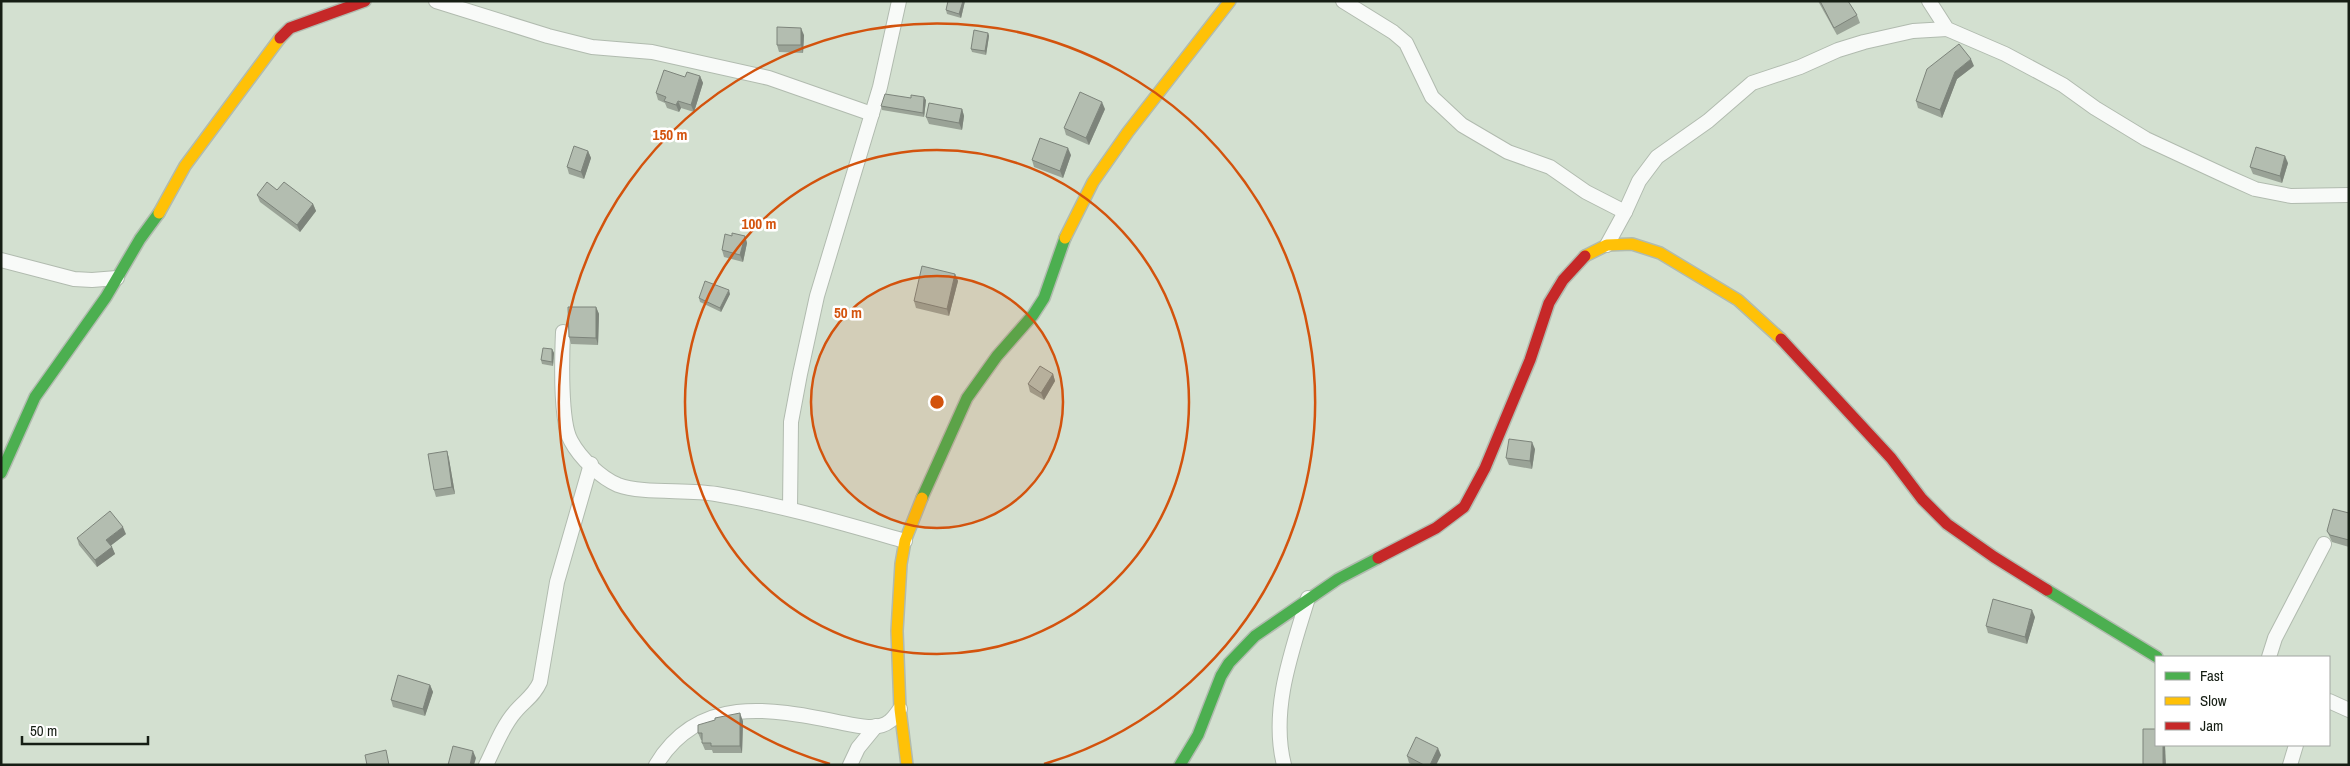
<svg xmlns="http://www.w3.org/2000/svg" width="2350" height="766" viewBox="0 0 2350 766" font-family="'Archivo Narrow',sans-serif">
  <rect width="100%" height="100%" fill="#d3e0d0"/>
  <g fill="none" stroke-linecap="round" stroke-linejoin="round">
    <!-- street casing -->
    <g stroke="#b1bbaf" stroke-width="16">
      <g id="street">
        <path d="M436,1L548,36L592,47L652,52L769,78L872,114"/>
        <path d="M1343,1L1393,32L1406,43L1432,97L1462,125L1508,152L1550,167L1586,192L1625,212"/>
        <path d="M1929,1L1947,29L2005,54L2063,85L2095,108L2146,139L2228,177L2255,189L2291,196L2349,195"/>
        <path d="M1607,245L1625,212L1639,181L1657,157L1708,121L1752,83L1800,67L1838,50L1864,42L1913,31L1947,29"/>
        <path d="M1,260L74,279L92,280L117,278"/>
        <path d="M563,332C562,356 560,422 571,441C580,458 601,478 618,485C642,494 688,489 716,494C781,505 842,523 905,541"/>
        <path d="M790,508L791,422L800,374L817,296L880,87L899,1"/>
        <path d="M2269,657L2275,638L2324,544"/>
        <path d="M2329,701L2349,710"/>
        <path d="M486,765C495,747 502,727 515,712C524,701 534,696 540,682L557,582L591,464"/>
        <path d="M656,765C698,695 770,708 838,722C853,725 877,732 890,721C894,718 897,713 900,709"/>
        <path d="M850,765L858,748L876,726"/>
        <path d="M1284,765C1270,709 1292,651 1308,598"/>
        <path d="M2290,765L2296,745"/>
      </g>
    </g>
    <!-- fast casing -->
    <g stroke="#b1bbaf" stroke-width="14">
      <g id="fast">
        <path d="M1,473L35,397L106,297L140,239L159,213"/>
        <path d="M922,498L967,398L997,356L1033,315L1044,298L1065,238"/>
        <path d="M2047,590L2157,657"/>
        <path d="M1180,765L1198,735L1221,676L1229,663L1255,636L1338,579L1378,558"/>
      </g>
    </g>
    <!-- slow casing -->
    <g stroke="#b1bbaf" stroke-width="14">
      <g id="slow">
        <path d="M159,213L185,166L280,38"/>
        <path d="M1065,238L1093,182L1128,132L1230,1"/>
        <path d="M1585,256L1607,245L1632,244L1660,253L1738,300L1781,339"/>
        <path d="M907,765L900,709L897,631L901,564L905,541L922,498"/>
      </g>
    </g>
    <!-- jam casing -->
    <g stroke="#b1bbaf" stroke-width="14">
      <g id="jam">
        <path d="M280,38L290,28L365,1"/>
        <path d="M1781,339L1891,458L1922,499L1947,524L1994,557L2047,590"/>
        <path d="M1378,558L1436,528L1464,507L1485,468L1530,360L1549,303L1563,280L1585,256"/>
      </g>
    </g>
    <!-- street -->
    <use href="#street" stroke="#f8faf8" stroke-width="14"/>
    <!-- fast -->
    <use href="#fast" stroke="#4caf50" stroke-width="11"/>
    <!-- slow -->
    <use href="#slow" stroke="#ffc107" stroke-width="11"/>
    <!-- jam -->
    <use href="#jam" stroke="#c62828" stroke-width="11"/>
  </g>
  <!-- wall -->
  <g fill="#9aa397">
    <path d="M948,1H965L961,18L947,14L946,10Z"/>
    <path d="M1818,1H1848L1857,15L1860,23L1837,35Z"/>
    <path d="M988,33L989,36L986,55L972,52L971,49Z"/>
    <path d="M804,35L803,53L779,52L777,45Z"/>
    <path d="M1974,66L1957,79L1942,118L1918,108L1916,101Z"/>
    <path d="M700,76L703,83L694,112L681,108L679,112L667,108L665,103L658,100L656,93L685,77Z"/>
    <path d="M911,98L926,100L924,117L882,110L881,106Z"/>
    <path d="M962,109L964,116L962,130L929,124L926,117Z"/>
    <path d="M1105,109L1089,145L1066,135L1064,128Z"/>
    <path d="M588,151L591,158L584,179L569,174L567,167Z"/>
    <path d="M1071,155L1063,178L1034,167L1032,160Z"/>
    <path d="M2288,163L2282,183L2253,174L2250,167Z"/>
    <path d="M277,190L313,204L316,211L300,232L260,202L257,195Z"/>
    <path d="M732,236H745L747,243L743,262L724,257L722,250Z"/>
    <path d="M955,274L958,281L949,316L916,308L914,301Z"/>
    <path d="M730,294L721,312L700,302L699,298Z"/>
    <path d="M596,307L599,314L598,345L571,344L569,337Z"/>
    <path d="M552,349L554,353L553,366L542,364L541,360Z"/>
    <path d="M1053,374L1055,381L1044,400L1030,392L1028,384Z"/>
    <path d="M1535,449L1532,469L1509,465L1506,458Z"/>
    <path d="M447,451L449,459L455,494L436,497L434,490Z"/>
    <path d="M2349,513V547L2332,542L2327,531Z"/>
    <path d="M126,534L111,545L115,554L97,567L79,545L77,538Z"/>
    <path d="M2035,617L2027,644L1988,633L1986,626Z"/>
    <path d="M430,685L433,692L425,716L393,707L391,700Z"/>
    <path d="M743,721L742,753H713L712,750H705L702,743V740H701L698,733Z"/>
    <path d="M1441,755L1436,765H1413L1409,763L1407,756Z"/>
  </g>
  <!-- shaded-wall -->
  <g fill="#7d847b">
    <path d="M963,1H965L961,18L959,14Z"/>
    <path d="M801,28L804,35L803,53L801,45Z"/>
    <path d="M988,33L989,36L986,55L985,51Z"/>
    <path d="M1971,59L1974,66L1957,79L1942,118L1940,110L1955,72Z"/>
    <path d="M700,76L703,83L694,112L691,105Z"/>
    <path d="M924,97L926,100L924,117L923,113Z"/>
    <path d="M678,101L681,108L679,112L676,105Z"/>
    <path d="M1102,102L1105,109L1089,145L1086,138Z"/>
    <path d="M962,109L964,116L962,130L959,123Z"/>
    <path d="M1068,148L1071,155L1063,178L1060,171Z"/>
    <path d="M588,151L591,158L584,179L581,172Z"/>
    <path d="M2285,156L2288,163L2282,183L2280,176Z"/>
    <path d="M313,204L316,211L300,232L297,225Z"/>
    <path d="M745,236L747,243L743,262L740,255Z"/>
    <path d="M955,274L958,281L949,316L947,309Z"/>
    <path d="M729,290L730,294L721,312L720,308Z"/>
    <path d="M596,307L599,314L598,345L596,338Z"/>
    <path d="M552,349L554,353L553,366L552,362Z"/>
    <path d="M1053,374L1055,381L1044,400L1041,393Z"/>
    <path d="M1532,442L1535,449L1532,469L1530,461Z"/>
    <path d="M447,451L449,459L455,494L452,487Z"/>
    <path d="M123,527L126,534L109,547L106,540Z"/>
    <path d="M112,547L115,554L97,567L95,560Z"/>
    <path d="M2032,610L2035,617L2027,644L2025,637Z"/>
    <path d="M430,685L433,692L425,716L423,709Z"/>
    <path d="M740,713L743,721L742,753L740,746Z"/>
    <path d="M2163,745H2165L2166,765H2163Z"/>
    <path d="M1438,748L1441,755L1436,765H1430Z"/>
    <path d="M473,751L476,758L474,765H470Z"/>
  </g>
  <!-- building -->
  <g fill="#b3bdb0" stroke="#7d847b">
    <path d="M948,1H963L959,14L946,10Z"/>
    <path d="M1820,1H1848L1857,15L1834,28Z"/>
    <path d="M777,27L801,28V45H777Z"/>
    <path d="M974,30L988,33L985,51L971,49Z"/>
    <path d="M1959,44L1971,59L1955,72L1940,110L1916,101L1927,69Z"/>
    <path d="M664,70L685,77L687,72L700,76L691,105L678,101L676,105L664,101L666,97L656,93Z"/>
    <path d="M1080,92L1102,102L1086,138L1064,128Z"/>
    <path d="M885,94L911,98V95L924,97L923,113L881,106Z"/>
    <path d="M929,103L962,109L959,123L926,117Z"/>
    <path d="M1040,138L1068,148L1060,171L1032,160Z"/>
    <path d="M574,146L588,151L581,172L567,167Z"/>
    <path d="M2256,147L2285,156L2280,176L2250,167Z"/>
    <path d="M267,182L277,190L284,182L313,204L297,225L257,195Z"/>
    <path d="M732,233L745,236L740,255L722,250L725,234L732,236Z"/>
    <path d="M922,266L955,274L947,309L914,301Z"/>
    <path d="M705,281L729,290L720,308L699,298Z"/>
    <path d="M568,307H596V338L569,337Z"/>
    <path d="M543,348L552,349V362L541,360Z"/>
    <path d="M1040,366L1053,374L1041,393L1028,384Z"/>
    <path d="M1509,439L1532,442L1530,461L1506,458Z"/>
    <path d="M447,451L452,487L434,490L428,454Z"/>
    <path d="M2333,509L2349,513V540L2330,535L2327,531Z"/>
    <path d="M110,511L123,527L106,540L112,547L95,560L77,538Z"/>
    <path d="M1993,599L2032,610L2025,637L1986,626Z"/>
    <path d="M398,675L430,685L423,709L391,700Z"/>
    <path d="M740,713V746H711V743H702V733H698V725L715,720V718Z"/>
    <path d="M2143,729H2156V745H2163V765H2143Z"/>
    <path d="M1416,737L1438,748L1430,765H1424L1407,756Z"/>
    <path d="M453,746L473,751L470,765H448Z"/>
    <path d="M386,750L389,765H367L365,755Z"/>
  </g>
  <!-- distance rings -->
  <circle cx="937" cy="402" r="126" fill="#d3530d" fill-opacity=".12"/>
  <g fill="none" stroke="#d3530d" stroke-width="2.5">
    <circle cx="937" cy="402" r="126"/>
    <circle cx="937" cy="402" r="252"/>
    <path d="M830 764A378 378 0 1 1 1044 764"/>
  </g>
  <circle cx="937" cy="402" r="8" fill="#d3530d" stroke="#fff" stroke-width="2.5"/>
  <g font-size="15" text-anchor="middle" font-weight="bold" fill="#d3530d" stroke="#fff" stroke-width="5" stroke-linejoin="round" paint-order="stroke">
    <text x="670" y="140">150 m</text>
    <text x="759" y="229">100 m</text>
    <text x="848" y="318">50 m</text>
  </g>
  <!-- border -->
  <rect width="2350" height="766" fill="none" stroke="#161e14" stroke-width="5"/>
  <!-- legend -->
  <rect x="2155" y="656" width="175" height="90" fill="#ffffff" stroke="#a2a5a1"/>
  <rect x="2165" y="672" width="25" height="8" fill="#4caf50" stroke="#a2a5a1"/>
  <text x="2200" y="681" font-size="15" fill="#161e14">Fast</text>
  <rect x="2165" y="697" width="25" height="8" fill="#ffc107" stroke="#a2a5a1"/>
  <text x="2200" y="706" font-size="15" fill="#161e14">Slow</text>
  <rect x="2165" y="722" width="25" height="8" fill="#c62828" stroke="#a2a5a1"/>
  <text x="2200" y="731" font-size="15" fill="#161e14">Jam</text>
  <!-- scale -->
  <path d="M22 736v8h126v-8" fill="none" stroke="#161e14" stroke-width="2.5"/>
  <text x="30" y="736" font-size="15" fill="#161e14" stroke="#ffffff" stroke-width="4" paint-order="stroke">50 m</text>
</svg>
